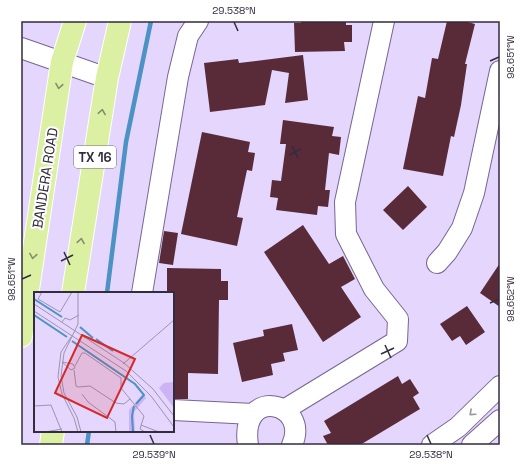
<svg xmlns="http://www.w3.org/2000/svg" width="521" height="466" viewBox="0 0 521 466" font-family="'Space Grotesk',sans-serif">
  <rect width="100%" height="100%" fill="#e5d6fd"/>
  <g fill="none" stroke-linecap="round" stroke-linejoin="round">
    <!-- stream -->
    <g stroke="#4c92c5" stroke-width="4.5">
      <path d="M107,293L126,142L151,21"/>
      <path d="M87,445L89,431"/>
    </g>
  </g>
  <!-- building -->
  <g fill="#592b39">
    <path d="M301,21H346V25H352V42H344L345,51L295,52L294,23H301Z"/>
    <path d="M447,21H464L475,24L465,64H467L461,105L454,137L451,136L443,176L403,169L418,96L425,98L432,58L438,59Z"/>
    <path d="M303,55L308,100L285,103L289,73L272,70L265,105L210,112L204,63L238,59L239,63Z"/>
    <path d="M283,120L334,127L332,136L341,137L339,155L329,153L325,190H330L328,207L318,206L317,215L276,210L278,198L270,197L272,180L281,181L286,144H280Z"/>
    <path d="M202,132L250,142L248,152L255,153L252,171L247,170L237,217L243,218L237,246L181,234Z"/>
    <path d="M408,186L427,207L403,230L383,210Z"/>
    <path d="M303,225L329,264L343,256L355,279L341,287L361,317L323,342L264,252Z"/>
    <path d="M164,231L178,233L173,265L159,263Z"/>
    <path d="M500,263V307L480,293Z"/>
    <path d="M167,268L221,269V281H228V300H219L218,374L188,373V399H173V293H167Z"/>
    <path d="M467,306L485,332L466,345L460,336L452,341L440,324Z"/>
    <path d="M292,324L298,350L283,353L285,361L271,364L273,375L242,382L233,343L264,336L263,330Z"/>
    <path d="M398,376L402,384L410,379L419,393L413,397L420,409L360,445H328L323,436L331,433L324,421Z"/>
  </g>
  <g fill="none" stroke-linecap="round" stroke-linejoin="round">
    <!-- minor casing -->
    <g stroke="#776691" stroke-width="22">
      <g id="minor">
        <path d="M21,48L107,78"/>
        <path d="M437,263L447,252L462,228L474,193L500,71"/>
        <path d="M142,293L178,77L188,36L198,21"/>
        <path d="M173,410L253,414"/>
        <path d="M284,410L397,341L398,319L374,289L346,234L345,202L384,21"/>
        <path d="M248,445C239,385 311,402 292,445"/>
        <path d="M432,445L458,427L500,386"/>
        <path d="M472,445L500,420"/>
      </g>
    </g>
    <!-- major casing -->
    <g stroke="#fff" stroke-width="24">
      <g id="major">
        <path d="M73,293L107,78L120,21"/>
        <path d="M21,336L62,62L75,21"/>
        <path d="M51,445L53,431"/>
      </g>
    </g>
    <!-- minor -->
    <use href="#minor" stroke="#fff" stroke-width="20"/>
    <!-- major -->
    <use href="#major" stroke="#dbf0a3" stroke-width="22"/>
  </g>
  <!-- one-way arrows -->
  <defs><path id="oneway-chevron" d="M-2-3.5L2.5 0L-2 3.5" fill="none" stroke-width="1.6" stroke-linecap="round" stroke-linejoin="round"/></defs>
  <g stroke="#878e70">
    <use href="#oneway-chevron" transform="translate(59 86) rotate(99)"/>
    <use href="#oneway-chevron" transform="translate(102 112) rotate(-81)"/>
    <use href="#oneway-chevron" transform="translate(81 241) rotate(-81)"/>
    <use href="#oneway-chevron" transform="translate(33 256) rotate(99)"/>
  </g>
  <use stroke="#99959e" href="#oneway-chevron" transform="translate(472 413) rotate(138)"/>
  <!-- ticks -->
  <path fill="none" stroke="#332b3e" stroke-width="1.5" d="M234,22L238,31M490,61L499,57M292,146L298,158M289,155L301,149M64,252L70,265M61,261L73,255M22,279L31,275M490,303L499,299M385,345L391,358M381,354L394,348M150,435L154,444M427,435L431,444"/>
  <g text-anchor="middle" stroke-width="4" stroke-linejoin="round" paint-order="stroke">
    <!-- shield labels -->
    <rect fill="#fff" stroke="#706b78" stroke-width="1" x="74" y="146" width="42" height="22" rx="3"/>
    <g font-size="13" font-weight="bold" fill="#332b3e">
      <text x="95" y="162">TX 16</text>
    </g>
    <!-- street labels -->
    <g font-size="14" fill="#332b3e" stroke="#fff">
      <text transform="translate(45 178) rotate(-81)" y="5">BANDERA ROAD</text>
    </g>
  </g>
  <!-- overview -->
  <g transform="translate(34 292)">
    <rect width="140" height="140" fill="#e5d6fd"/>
    <path d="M140,90V116L125,96L130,91ZM109,102L112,106L100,120L101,140H95V118Z" fill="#cdb2f5"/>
    <path fill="none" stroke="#4c92c5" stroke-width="2" d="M0,7L28,25M0,23L33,45M46,35L59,46M62,47L79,59M38,49L101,92L110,103L102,112M99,140L98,124L100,114"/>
    <path fill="none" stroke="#9e92b1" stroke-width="1" d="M8,0L4,7L26,20L38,0M44,0V32L30,61L27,84L30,101L43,125L47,140M0,12L90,71L119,97L140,124M0,19L92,79L117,104L140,135M28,30L31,26L36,28L45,23M37,45L27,60L24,85L28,102L40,126L44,140M28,70L39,72L41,76L37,78L28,70M89,72L140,28M41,74L48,61H51L87,86V96L110,124L106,137L111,140M40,78L42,94L44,95L56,94L82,111L90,112L96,107M48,102L54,110L81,130L82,140M0,114L17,113L28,140M107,133L125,140M11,140L28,137"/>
    <path fill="#d62828" fill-opacity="0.15" stroke="#d62828" stroke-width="2" d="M48,43L101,67L73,126L21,101Z"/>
    <rect width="140" height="140" fill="none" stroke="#332b3e" stroke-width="2"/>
  </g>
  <!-- border -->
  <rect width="521" height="466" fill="none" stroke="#ffffff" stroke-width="44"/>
  <rect x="22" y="22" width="477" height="422" fill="none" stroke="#332b3e" stroke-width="1.5"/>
  <g font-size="10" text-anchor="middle" fill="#332b3e">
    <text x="234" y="14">29.538°N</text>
    <text transform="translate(510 57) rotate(-90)" y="4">98.651°W</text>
    <text transform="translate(11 279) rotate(-90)" y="4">98.651°W</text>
    <text transform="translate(510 299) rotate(-90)" y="4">98.652°W</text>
    <text x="154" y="458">29.539°N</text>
    <text x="431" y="458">29.538°N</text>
  </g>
</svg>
